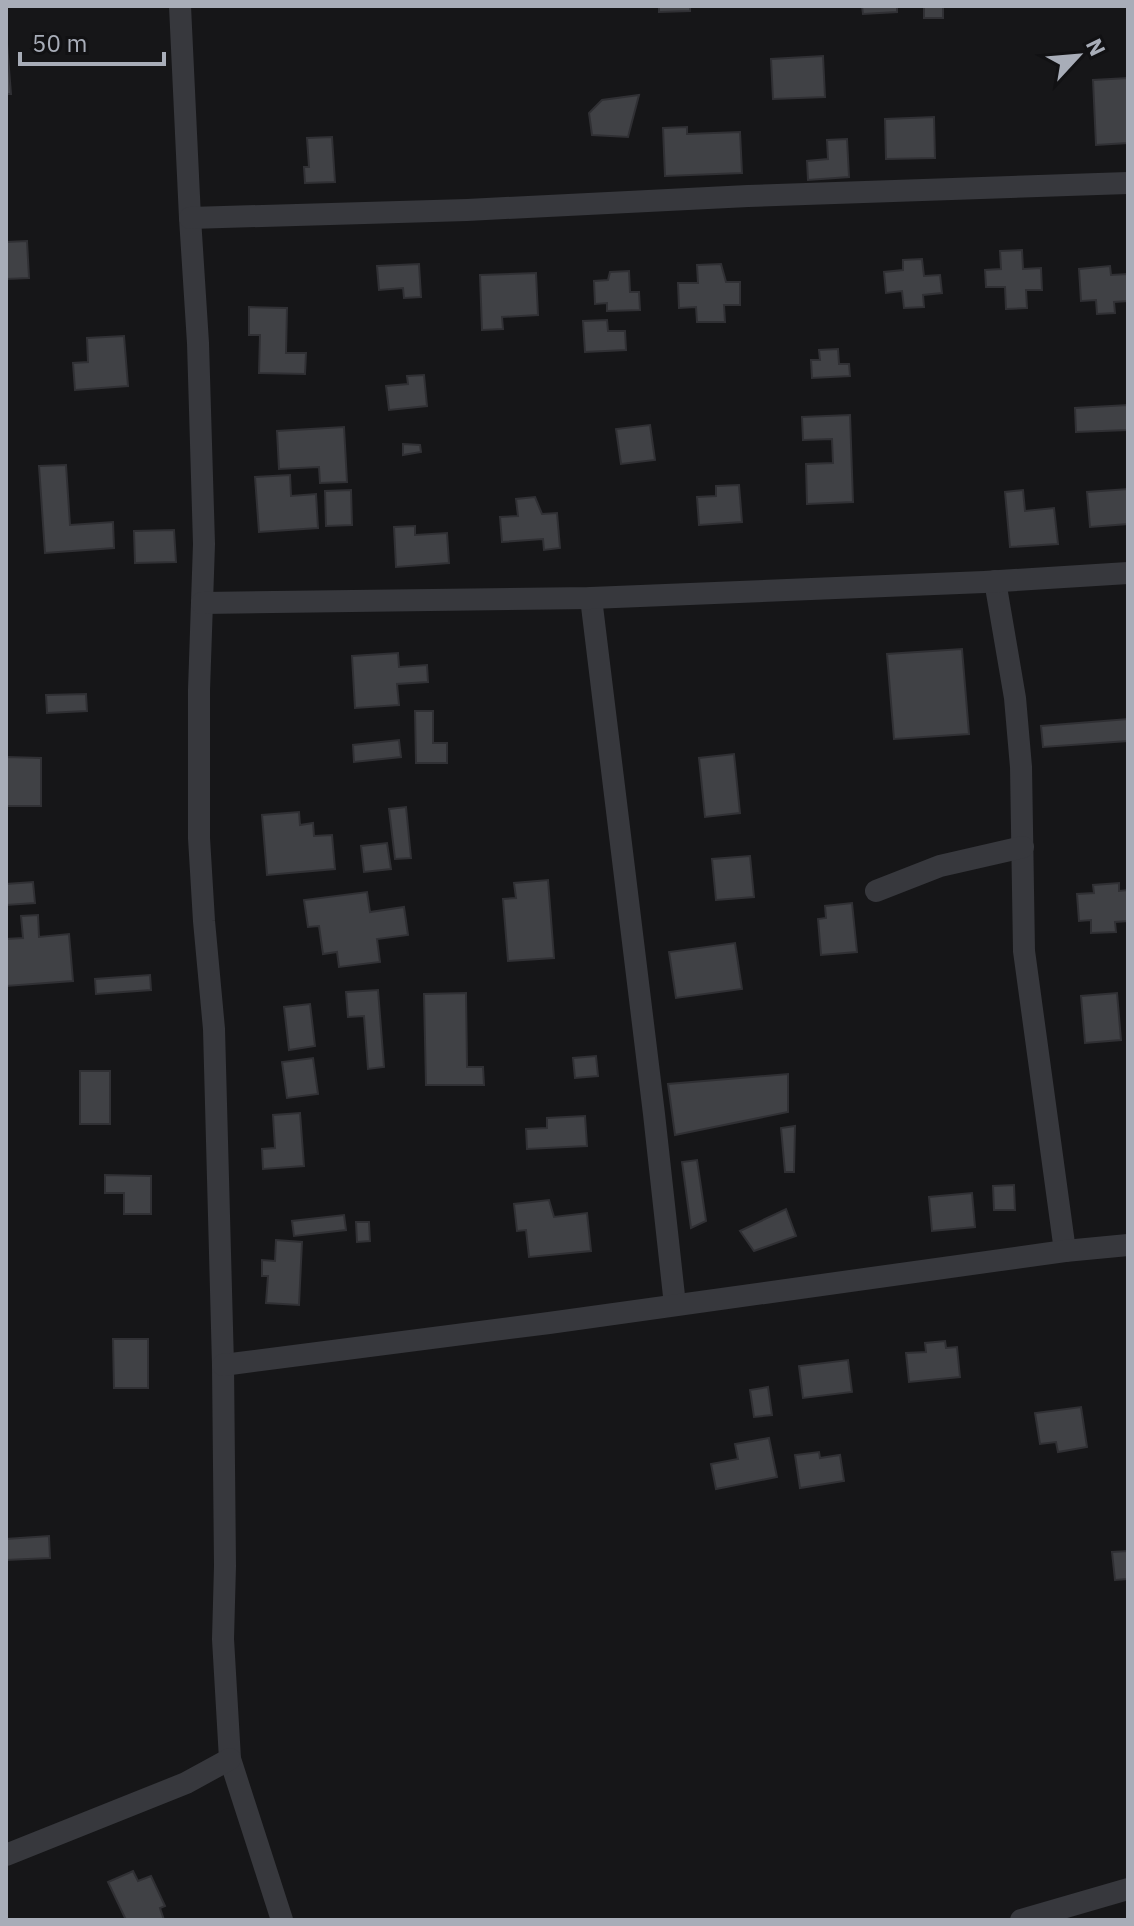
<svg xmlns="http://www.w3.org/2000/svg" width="1134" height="1926" viewBox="0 0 1134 1926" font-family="'IBM Plex Sans',sans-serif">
  <rect width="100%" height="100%" fill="#161618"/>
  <!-- building -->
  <g fill="#404145" stroke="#303034" stroke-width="2">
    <path d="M659,6H690V11L659,12Z"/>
    <path d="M862,6H897V12L863,14Z"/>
    <rect x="924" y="6" width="19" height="12"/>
    <path d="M6,31L11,94H6Z"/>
    <path d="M823,56L825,97L773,99L771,59Z"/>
    <path d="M1128,78V143L1096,145L1093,80Z"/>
    <path d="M639,95L628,137L592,135L589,113L602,100Z"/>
    <path d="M934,117L935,158L886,159L885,119Z"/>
    <path d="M687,127V134L740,132L742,173L665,176L663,128Z"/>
    <path d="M332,137L335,182L305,183L304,167H309L307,138Z"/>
    <path d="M847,139L849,177L808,180L807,161L828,159L827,140Z"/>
    <path d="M27,241L29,278L6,279V242Z"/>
    <path d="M1022,250L1023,269L1041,268L1042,290H1026L1027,308L1006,309L1005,287H986L985,270L1001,269L1000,251Z"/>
    <path d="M922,259L924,276L940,275L942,293L923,295L924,307L904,308L902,291L886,293L884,272L903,270V260Z"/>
    <path d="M419,264L421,297L404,298L403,288L379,290L377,266Z"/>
    <path d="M721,264L726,282H740V305H724L725,322H697L696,307L679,308L678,283H698L697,265Z"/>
    <path d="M1110,266L1111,275L1128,274V301L1114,302L1115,313L1097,314L1096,300L1081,301L1079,269Z"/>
    <path d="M629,271L630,292H639L640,310L607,311V303L595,304L594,281L608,280L610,272Z"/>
    <path d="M536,273L538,315L502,317L503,329L482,330L480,275Z"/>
    <path d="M249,307L287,308L286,353H306L305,374L259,373L260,335H249Z"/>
    <path d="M607,320L608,331H625L626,350L585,352L583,321Z"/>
    <path d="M124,336L128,386L75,390L73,363L88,362L87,338Z"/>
    <path d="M838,349L839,364H849L850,376L812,378L811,360H820L819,350Z"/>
    <path d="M424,375L427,406L389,410L386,386L408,384L407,376Z"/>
    <path d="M1128,405V430L1076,432L1075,408Z"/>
    <path d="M850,415L853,502L807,504L806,464L833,463L832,439L803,440L802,417Z"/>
    <path d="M650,425L655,460L621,464L616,429Z"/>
    <path d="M344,427L347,482L320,483L319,467L279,469L277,431Z"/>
    <path d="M403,444L420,445L421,452L403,455Z"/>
    <path d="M66,465L70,525L113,522L114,548L45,553L39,466Z"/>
    <path d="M290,475L291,496L316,494L318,528L259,532L255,477Z"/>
    <path d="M739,485L742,522L699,525L697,497L716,496V486Z"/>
    <path d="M1128,489V524L1090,527L1087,492Z"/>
    <path d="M351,490L352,525L326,526L325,491Z"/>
    <path d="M1023,490L1025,511L1054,508L1058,544L1010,547L1005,492Z"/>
    <path d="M535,497L542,514L557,513L560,548L544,550L543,539L502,542L500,517L518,516L516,499Z"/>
    <path d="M415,526V535L447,533L449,563L396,567L394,527Z"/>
    <path d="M174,530L176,562L135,563L134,531Z"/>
    <path d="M962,649L969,734L894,739L887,654Z"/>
    <path d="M398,653L399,667L427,665L428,682L397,684L399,705L355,708L352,656Z"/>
    <path d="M86,694L87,711L47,713L46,695Z"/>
    <path d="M415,711H433V743H447V763H416Z"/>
    <path d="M1128,719V741L1043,747L1041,726Z"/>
    <path d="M399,740L401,757L354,762L353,745Z"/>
    <path d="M734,754L740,813L705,817L699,758Z"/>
    <path d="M6,757L41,758V806H6Z"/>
    <path d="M406,807L411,858L395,859L389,809Z"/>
    <path d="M299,812L300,825L313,823L314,836L332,835L335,869L267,875L262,815Z"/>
    <path d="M387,843L391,869L364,872L361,846Z"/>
    <path d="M750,856L754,897L716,900L712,859Z"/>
    <path d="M548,880L554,958L508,961L503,899L516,898L514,883Z"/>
    <path d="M33,882L35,903L6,905V884Z"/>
    <path d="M1119,883V891L1128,890V921L1115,922L1116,932L1091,933V920L1079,921L1077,894L1094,893L1093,885Z"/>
    <path d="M367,892L370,912L404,907L408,935L377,939L380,962L339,967L337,952L323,954L319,926L308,927L304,900Z"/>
    <path d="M852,903L857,952L821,955L818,919L826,918L825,906Z"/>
    <path d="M38,915L39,937L69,934L73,981L6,986V939L23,938L21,916Z"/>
    <path d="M735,943L742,989L676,998L669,952Z"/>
    <path d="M150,975L151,990L96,994L95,979Z"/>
    <path d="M378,990L384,1067L368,1069L364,1016L348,1017L346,992Z"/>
    <path d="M466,993L467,1067H483L484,1085H426L424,994Z"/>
    <path d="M1117,993L1121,1040L1085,1043L1081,996Z"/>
    <path d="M310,1004L315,1046L289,1050L284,1007Z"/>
    <path d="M596,1056L598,1076L575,1078L573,1058Z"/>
    <path d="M313,1058L318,1094L287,1098L282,1062Z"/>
    <rect x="80" y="1071" width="30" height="53"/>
    <path d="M788,1074V1112L675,1135L668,1084Z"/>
    <path d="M300,1113L304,1166L263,1169L262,1149L275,1148L273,1115Z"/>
    <path d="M585,1116L587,1146L527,1149L526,1129L547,1128V1118Z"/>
    <path d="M795,1126L794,1172H785L781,1128Z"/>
    <path d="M697,1160L706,1221L691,1228L682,1162Z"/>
    <path d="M105,1175L151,1176V1214H124V1193H105Z"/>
    <path d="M1014,1185L1015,1210H994L993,1186Z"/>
    <path d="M972,1193L975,1227L932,1231L929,1197Z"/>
    <path d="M549,1200L554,1217L587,1213L591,1251L529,1257L526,1230L517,1231L514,1204Z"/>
    <path d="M786,1209L796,1236L754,1251L740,1231Z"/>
    <path d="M344,1215L346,1230L294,1236L292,1221Z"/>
    <path d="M356,1222H369L370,1241L357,1242Z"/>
    <path d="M276,1240L302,1242L299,1305L266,1303L268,1276H262V1260L275,1261Z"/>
    <path d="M113,1339H148V1388H114Z"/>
    <path d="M945,1341L946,1348L957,1347L960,1377L909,1382L906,1353L926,1352L925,1343Z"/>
    <path d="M848,1360L852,1392L803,1398L799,1366Z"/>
    <path d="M768,1387L772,1415L754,1417L750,1390Z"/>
    <path d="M1081,1407L1087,1447L1058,1452L1056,1442L1040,1444L1035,1413Z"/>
    <path d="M769,1438L777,1477L716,1489L711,1464L738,1459L735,1444Z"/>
    <path d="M819,1452L820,1458L840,1455L844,1481L800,1488L795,1455Z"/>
    <path d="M49,1536L50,1558L6,1560V1539Z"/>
    <path d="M1128,1551V1579L1115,1580L1112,1552Z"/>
    <path d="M133,1871L138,1881L151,1876L165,1906L160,1908L164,1920H126L108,1882Z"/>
  </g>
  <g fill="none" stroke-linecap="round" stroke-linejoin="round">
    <!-- street -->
    <g stroke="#37383d" stroke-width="22">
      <path d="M180,6L190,218L198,343L204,544L199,690V838L204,921L214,1029L223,1365L225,1566L223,1639L230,1759L282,1920"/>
      <path d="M190,218L467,210L748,196L1128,183"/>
      <path d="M995,581L1015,698L1021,767L1024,951L1065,1251"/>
      <path d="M591,598L654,1114L675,1305"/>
      <path d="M202,603L591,598L984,582L1128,573"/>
      <path d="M876,891L940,866L1023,847"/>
      <path d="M223,1365L549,1323L1065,1251L1128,1245"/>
      <path d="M6,1855L186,1783L230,1759"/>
      <path d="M1021,1920L1128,1889"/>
    </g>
  </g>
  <!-- border -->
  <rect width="1134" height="1926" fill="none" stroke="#a8adb8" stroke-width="16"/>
  <!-- north arrow -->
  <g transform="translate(1078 56) rotate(64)" stroke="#111113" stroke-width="6" paint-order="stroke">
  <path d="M0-6L14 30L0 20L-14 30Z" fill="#a8adb8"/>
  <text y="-12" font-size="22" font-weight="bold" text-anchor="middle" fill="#a8adb8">N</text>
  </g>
  <!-- scale -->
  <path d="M20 52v12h144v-12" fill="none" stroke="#a8adb8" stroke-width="4"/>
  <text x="32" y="52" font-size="24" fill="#a8adb8" stroke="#111113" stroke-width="6" paint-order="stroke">50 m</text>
</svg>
